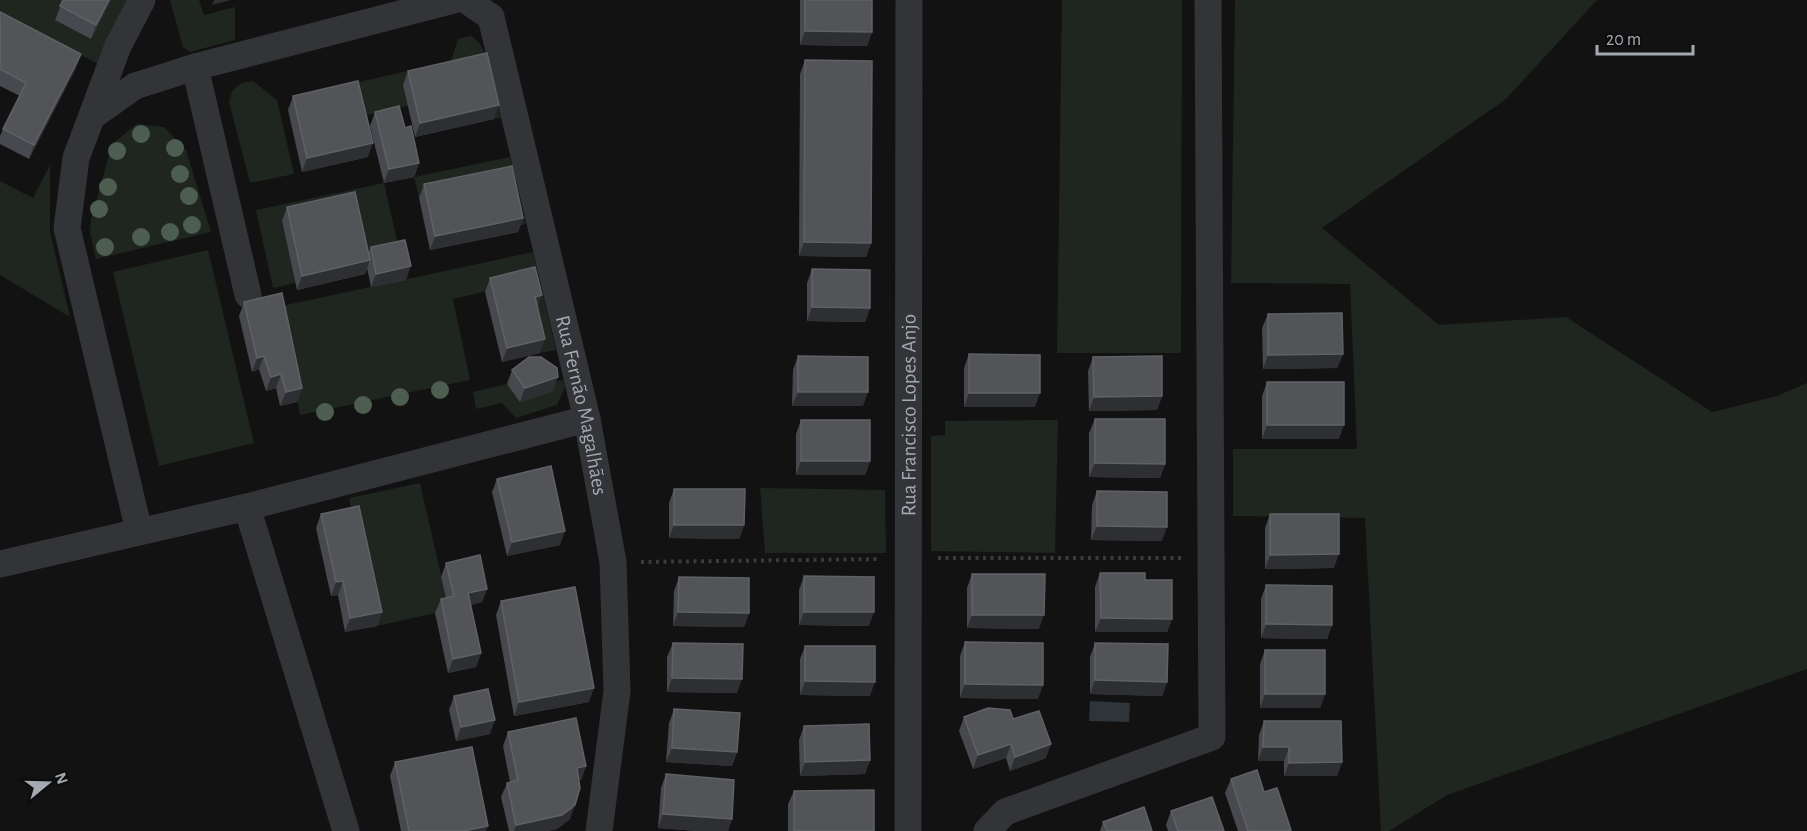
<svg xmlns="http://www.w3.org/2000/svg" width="1807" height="831" viewBox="0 0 1807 831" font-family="'Alegreya Sans',sans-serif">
  <rect width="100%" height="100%" fill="#121213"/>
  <!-- green -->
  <g fill="#1f251f">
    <path d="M0,0H134L100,65L0,12Z"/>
    <path d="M170,0H199L204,15L235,7V40L190,52L183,47Z"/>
    <path d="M1062,0H1182L1181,353H1057Z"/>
    <path d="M1235,0H1597L1506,99L1322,228L1439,325L1566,317L1712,412L1777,396L1807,383V669L1447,795L1389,831H1381L1365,518L1233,516V449H1357L1350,284L1231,283Z"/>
    <path d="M470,36C490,43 496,97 501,118L494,119L408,106L367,115L359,82L451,61L458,39Z"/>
    <path d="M253,81L277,100L294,174L250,183L229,102C232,86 239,83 253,81Z"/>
    <path d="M137,124L164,127L186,150L211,232L96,259L90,232L91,220L112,144Z"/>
    <path d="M510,157L526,224L517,226L419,198L414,177Z"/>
    <path d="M50,165V232L70,317L0,275V181L33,198Z"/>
    <path d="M384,183L400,254L366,261L282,222L296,283L273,288L256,210Z"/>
    <path d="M208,250L254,443L159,466L113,272Z"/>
    <path d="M533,252L556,350L540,353L530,311V281L453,299L470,380L300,415L277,307Z"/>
    <path d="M563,380L565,387L557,405L516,418L502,403L476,409L473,392L507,384L521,402L552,382Z"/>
    <path d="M1058,420L1055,553L931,551V436L945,435V421Z"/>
    <path d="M420,483L449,610L377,626L349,498Z"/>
    <path d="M760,488L885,490L886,553H765Z"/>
  </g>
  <!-- water -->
  <path fill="#2d343a" d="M1090,701L1130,703L1129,722L1089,721Z"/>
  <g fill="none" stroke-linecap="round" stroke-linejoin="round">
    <!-- path -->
    <g stroke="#393b3e" stroke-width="4" stroke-dasharray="3 4.5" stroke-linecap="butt">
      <path d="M938,558H1183"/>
      <path d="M641,562L880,559"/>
    </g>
    <!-- street -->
    <g stroke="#333438" stroke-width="27">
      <path id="s1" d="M466,0L491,17L587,419L613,562L617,691L599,831"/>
      <path d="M195,67L248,295"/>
      <path d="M94,115L135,86L195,67L454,0"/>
      <path d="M247,507L346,831"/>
      <path d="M139,531L67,228L76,158L118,46L142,0"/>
      <path d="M0,564L247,507L587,419"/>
      <path id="s2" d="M908,831L909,0"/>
      <path d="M987,831L1005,812L1212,737L1208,0"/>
    </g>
  </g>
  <!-- trees -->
  <g fill="#4d5d4f">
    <circle cx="141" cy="134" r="9"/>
    <circle cx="175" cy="148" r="9"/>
    <circle cx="117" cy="151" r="9"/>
    <circle cx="180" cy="174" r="9"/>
    <circle cx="108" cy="187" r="9"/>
    <circle cx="189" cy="196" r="9"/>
    <circle cx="99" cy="209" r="9"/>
    <circle cx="192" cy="225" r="9"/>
    <circle cx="170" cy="232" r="9"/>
    <circle cx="141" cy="237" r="9"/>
    <circle cx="105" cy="247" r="9"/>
    <circle cx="440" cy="390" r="9"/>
    <circle cx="400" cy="397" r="9"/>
    <circle cx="363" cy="405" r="9"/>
    <circle cx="325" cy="412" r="9"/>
  </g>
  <!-- wall -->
  <g fill="#48494e">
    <path d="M63,0H111L91,39L55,20Z"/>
    <path d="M800,0H872V32L867,46L800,45Z"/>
    <path d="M0,12L81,54L76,68L29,159L0,144V136L3,129L20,96L0,86Z"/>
    <path d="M805,60L871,243L866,257L799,256L800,74Z"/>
    <path d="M408,71L494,119L415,137L403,85Z"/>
    <path d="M293,96L368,157L302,172L288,110Z"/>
    <path d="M375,112L405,128L419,163L414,177L384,183L370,126Z"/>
    <path d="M424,184L523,218L518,232L430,250L419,198Z"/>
    <path d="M287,207L368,253L371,247L406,280L371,287L367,268L365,274L297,290L282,221Z"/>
    <path d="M812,269L870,308L865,322L807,321V283Z"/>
    <path d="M490,278L538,307L540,353L502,362L485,292Z"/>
    <path d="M244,302L302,388L297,402L280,406L276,388L266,391L259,369L252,372L239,316Z"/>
    <path d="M1268,314L1343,354L1337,368L1263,369L1262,328Z"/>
    <path d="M969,354L1035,407H964V368Z"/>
    <path d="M798,356L863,406H792L793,370Z"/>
    <path d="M1093,357L1162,396L1157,410L1089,411L1088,371Z"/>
    <path d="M512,370L553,391L520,402L507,384Z"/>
    <path d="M1267,382L1339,439H1262V396Z"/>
    <path d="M1095,419L1165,464L1160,478L1089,477V433Z"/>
    <path d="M801,420L870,461L865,475H796V434Z"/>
    <path d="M497,479L560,545L507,556L492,492Z"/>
    <path d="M674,489L744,525L739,539L669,538V503Z"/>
    <path d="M1097,491L1162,541L1091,540L1092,505Z"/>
    <path d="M321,514L382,612L377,626L345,632L338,595L331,596L316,528Z"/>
    <path d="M1270,514L1334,568L1265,569V528Z"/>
    <path d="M446,563L487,589L482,602L470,605L481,653L476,667L448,673L435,613L441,599L446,598L441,577Z"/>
    <path d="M1100,573L1145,580L1172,619L1167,632H1095V587Z"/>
    <path d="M972,574L1039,629L967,628V588Z"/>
    <path d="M804,576L869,626L799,625V590Z"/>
    <path d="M679,577L749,613L744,627L673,626L674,591Z"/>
    <path d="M1266,585L1332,625L1327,639L1261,638V599Z"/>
    <path d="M501,601L589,702L514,716L496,615Z"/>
    <path d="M965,642L1038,699L960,698V656Z"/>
    <path d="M673,643L737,693L667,692V657Z"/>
    <path d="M1095,643L1167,682L1162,696L1090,694V657Z"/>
    <path d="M805,646L870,696L800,695V659Z"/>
    <path d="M1265,650L1325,694L1320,708H1260V664Z"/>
    <path d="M454,696L490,734L456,741L449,710Z"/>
    <path d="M674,709L737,752L732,766L666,762L669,723Z"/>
    <path d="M964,717L1013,719L1046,758L1010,771L1006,758L973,769L959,731Z"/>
    <path d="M1264,721L1342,762L1337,776H1284V761H1258L1259,735Z"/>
    <path d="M804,726L870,760L865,774L800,776L799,740Z"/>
    <path d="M508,732L586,766L581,780H579L570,819L557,829L547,831H509L501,797L507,783L510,782L503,746Z"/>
    <path d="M395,762L486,831H401L390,776Z"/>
    <path d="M666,774L732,819L728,831H698L658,828L661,788Z"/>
    <path d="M1231,779L1264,792L1291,830V831H1238L1225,793Z"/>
    <path d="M794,791L874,831H788V804Z"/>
    <path d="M1171,811L1224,831H1168L1166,825Z"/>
    <path d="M1103,822L1152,831H1100Z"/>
  </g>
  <!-- shaded-wall -->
  <g fill="#2e2f32">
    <path d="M109,0H111L91,39L96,25Z"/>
    <path d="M214,0H231L212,5Z"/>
    <path d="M805,31L872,32L867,46L800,45Z"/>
    <path d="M81,54L76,68L29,159L34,145Z"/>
    <path d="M499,105L494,119L415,137L420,123Z"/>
    <path d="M373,143L368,157L302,172L307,158Z"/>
    <path d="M419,163L414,177L384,183L389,169Z"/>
    <path d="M523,218L518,232L430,250L435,236Z"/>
    <path d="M804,242L871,243L866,257L799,256Z"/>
    <path d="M370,260L365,274L297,290L302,276Z"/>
    <path d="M411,266L406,280L371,287L376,274Z"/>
    <path d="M542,295L537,309L535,297Z"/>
    <path d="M812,307L870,308L865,322L807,321Z"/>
    <path d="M545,339L540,353L502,362L507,348Z"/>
    <path d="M1343,354L1337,368L1263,369L1268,355Z"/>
    <path d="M264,356L259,369L252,372L257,358Z"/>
    <path d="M281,374L276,388L266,391L271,377Z"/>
    <path d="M558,377L553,391L520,402L525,388Z"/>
    <path d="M302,388L297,402L280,406L286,392Z"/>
    <path d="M798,392H868L863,406H792Z"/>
    <path d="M969,393H1040L1035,407H964Z"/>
    <path d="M1162,396L1157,410L1089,411L1094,397Z"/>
    <path d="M1267,425H1344L1339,439H1262Z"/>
    <path d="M801,461H870L865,475H796Z"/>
    <path d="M1095,463L1165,464L1160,478L1089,477Z"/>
    <path d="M674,525H744L739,539L669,538Z"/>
    <path d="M1097,526L1167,527L1162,541L1091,540Z"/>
    <path d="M565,531L560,545L507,556L512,542Z"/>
    <path d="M1339,554L1334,568L1265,569L1270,555Z"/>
    <path d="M343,581L338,595L331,596L336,582Z"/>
    <path d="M487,589L482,602L463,607L468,593Z"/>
    <path d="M382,612L377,626L345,632L350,618Z"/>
    <path d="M678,612L749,613L744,627L673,626Z"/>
    <path d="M804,612H874L869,626L799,625Z"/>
    <path d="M972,615H1044L1039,629L967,628Z"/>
    <path d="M1101,618L1172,619L1167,632H1095Z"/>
    <path d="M1266,624L1332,625L1327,639L1261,638Z"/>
    <path d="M481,653L476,667L448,673L453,659Z"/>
    <path d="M672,678L742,679L737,693L667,692Z"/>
    <path d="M1095,680L1167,682L1162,696L1090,694Z"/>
    <path d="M805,681L875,682L870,696L800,695Z"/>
    <path d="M965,684L1043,685L1038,699L960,698Z"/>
    <path d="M594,688L589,702L514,716L519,702Z"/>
    <path d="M1265,694H1325L1320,708H1260Z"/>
    <path d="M495,720L490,734L456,741L461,727Z"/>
    <path d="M1011,744L1006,758L973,769L978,755Z"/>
    <path d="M1051,744L1046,758L1010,771L1015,757Z"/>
    <path d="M1263,747H1289L1284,761H1258Z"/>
    <path d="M672,748L737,752L732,766L666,762Z"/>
    <path d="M870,760L865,774L800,776L805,762Z"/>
    <path d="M1342,762L1337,776H1284L1289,763Z"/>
    <path d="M586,766L581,780L572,782L577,768Z"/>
    <path d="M575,805L570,819L557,829L547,831H514L516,825Z"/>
    <path d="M663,814L732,819L728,831H698L658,828Z"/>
    <path d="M488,826L486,831H463Z"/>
  </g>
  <!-- building -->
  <g fill="#525458" stroke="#5f6166" stroke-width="1.5">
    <path d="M63,0H109L96,25L60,6Z"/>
    <path d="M805,0H872V32L805,31Z"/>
    <path d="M0,12L81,54L34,145L3,129L26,83L0,69Z"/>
    <path d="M487,53L499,105L420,123L408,71Z"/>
    <path d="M805,60L872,61L871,243L804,242Z"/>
    <path d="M358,81L373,143L307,158L293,96Z"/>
    <path d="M399,106L405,128L411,126L419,163L389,169L375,112Z"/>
    <path d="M512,166L523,218L435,236L424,184Z"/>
    <path d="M355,192L370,260L302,276L287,207Z"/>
    <path d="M405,240L411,266L376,274L371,247Z"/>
    <path d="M535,267L542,295L535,297L545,339L507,348L490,278Z"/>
    <path d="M812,269L870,270V308L812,307Z"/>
    <path d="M282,293L302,388L286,392L281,374L271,377L264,356L257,358L244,302Z"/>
    <path d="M1342,313L1343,354L1268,355V314Z"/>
    <path d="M969,354L1040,355V393H969Z"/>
    <path d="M798,356L868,357V392H798Z"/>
    <path d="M1162,356V396L1094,397L1093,357Z"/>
    <path d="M529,357H541L557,368L558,377L525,388L512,370Z"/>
    <rect x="1267" y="382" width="77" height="43"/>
    <path d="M1095,419H1165V464L1095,463Z"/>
    <rect x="801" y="420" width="69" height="41"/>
    <path d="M551,466L565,531L512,542L497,479Z"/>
    <path d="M674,489H745L744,525H674Z"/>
    <path d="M1097,491L1167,492V527L1097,526Z"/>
    <path d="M359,506L382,612L350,618L343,581L336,582L321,514Z"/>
    <path d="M1270,514H1339V554L1270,555Z"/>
    <path d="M480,555L487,589L468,593L481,653L453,659L441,599L454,596L446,563Z"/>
    <path d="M1100,573H1145V580H1172V619L1101,618Z"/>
    <path d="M972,574H1045L1044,615H972Z"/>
    <path d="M804,576L874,577V612H804Z"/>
    <path d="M679,577L749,578V613L678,612Z"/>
    <path d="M1266,585L1332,586V625L1266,624Z"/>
    <path d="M575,587L594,688L519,702L501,601Z"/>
    <path d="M965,642L1043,643V685L965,684Z"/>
    <path d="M673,643L743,644L742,679L672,678Z"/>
    <path d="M1095,643L1168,644L1167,682L1095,680Z"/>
    <path d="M805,646H875V682L805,681Z"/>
    <rect x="1265" y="650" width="60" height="44"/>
    <path d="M488,689L495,720L461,727L454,696Z"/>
    <path d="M988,708L1010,710L1013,719L1039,711L1051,744L1015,757L1011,744L978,755L964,717Z"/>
    <path d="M674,709L740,713L737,752L672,748Z"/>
    <path d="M576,718L586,766L577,768L580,788L575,805L562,815L516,825L507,783L518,780L508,732Z"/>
    <path d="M1264,721H1341L1342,762L1289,763V747H1263Z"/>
    <path d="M869,724L870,760L805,762L804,726Z"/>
    <path d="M472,747L488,826L463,831H409L395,762Z"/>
    <path d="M1257,770L1264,792L1277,788L1291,830L1287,831H1248L1231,779Z"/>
    <path d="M666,774L734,780L732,819L663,814Z"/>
    <path d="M874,790V831H794V791Z"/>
    <path d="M1212,797L1224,831H1178L1171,811Z"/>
    <path d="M1144,807L1152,831H1107L1103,822Z"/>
  </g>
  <g text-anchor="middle" stroke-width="4.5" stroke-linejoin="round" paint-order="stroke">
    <!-- street labels -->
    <g font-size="21" fill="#a5a9b2" stroke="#0d0d0e">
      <text dy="7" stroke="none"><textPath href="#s1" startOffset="429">Rua Fernão Magalhães</textPath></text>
      <text dy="7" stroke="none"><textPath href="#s2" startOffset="416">Rua Francisco Lopes Anjo</textPath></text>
    </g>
  </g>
  <!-- north arrow -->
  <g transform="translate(48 783) rotate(71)" stroke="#0d0d0e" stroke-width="4.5" paint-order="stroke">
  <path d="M0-4.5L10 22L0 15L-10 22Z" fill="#a5a9b2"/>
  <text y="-9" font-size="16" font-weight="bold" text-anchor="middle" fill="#a5a9b2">N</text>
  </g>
  <!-- scale -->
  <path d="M1597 45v9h96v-9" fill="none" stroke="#a5a9b2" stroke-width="3"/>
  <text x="1606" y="45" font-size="18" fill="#a5a9b2" stroke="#0d0d0e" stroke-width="4.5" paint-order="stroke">20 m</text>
</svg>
